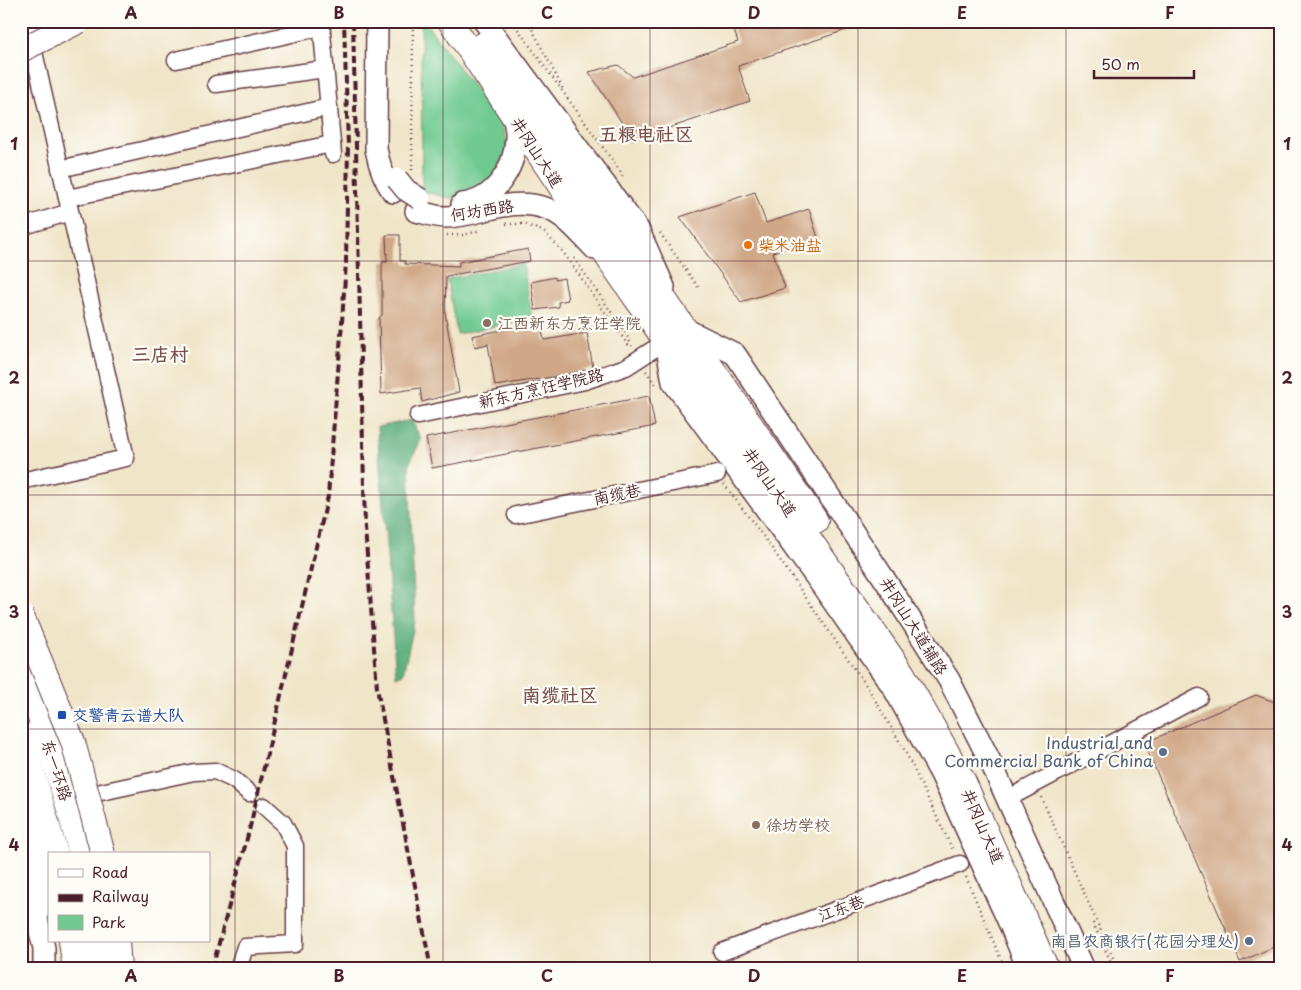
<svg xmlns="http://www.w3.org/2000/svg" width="1301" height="990" viewBox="0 0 1301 990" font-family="'Playpen Sans','LXGW WenKai TC',sans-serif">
  <rect width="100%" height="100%" fill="#fdfcf7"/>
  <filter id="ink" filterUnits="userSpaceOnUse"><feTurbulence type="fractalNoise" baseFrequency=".02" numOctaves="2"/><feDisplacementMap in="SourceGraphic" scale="10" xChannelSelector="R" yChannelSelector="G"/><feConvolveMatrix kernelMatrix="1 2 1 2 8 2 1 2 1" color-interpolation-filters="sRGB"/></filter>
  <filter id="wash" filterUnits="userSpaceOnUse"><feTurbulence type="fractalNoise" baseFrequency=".0096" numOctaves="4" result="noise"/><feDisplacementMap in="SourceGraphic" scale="20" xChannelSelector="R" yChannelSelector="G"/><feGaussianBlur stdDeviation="1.12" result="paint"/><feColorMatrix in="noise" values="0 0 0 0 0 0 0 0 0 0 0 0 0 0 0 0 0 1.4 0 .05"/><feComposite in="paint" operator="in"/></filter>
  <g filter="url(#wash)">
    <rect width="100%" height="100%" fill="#f0e5c9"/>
    <!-- green -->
    <g fill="#70ca90" stroke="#5d745e">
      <path d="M421,21H424L501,123L507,141V150L492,180L461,198H448L422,191Z"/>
      <path d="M523,264L532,318L457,334L447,279Z"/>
    </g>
    <!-- forest -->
    <path fill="#5cae7a" stroke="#536652" d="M412,420L421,440L409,464L415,621L403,674L396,677L377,427Z"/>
    <g id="blocks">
      <!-- building -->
      <g fill="#d0a888">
        <path d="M731,21H866L867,23L738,66L750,101L633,140L589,72L618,65L633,77L738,42Z"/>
        <path d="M755,192L766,223L809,209L818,238L773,252L785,288L741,302L680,217Z"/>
        <path d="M386,235H400V261H405V264L459,266V262L528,249L530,261L446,276L445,313L459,392L422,402L420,388L381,394L379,318L382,315V262H387Z"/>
        <path d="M555,277V280L564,278L568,300L558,302L559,307L535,310L531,282Z"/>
        <path d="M540,322L544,340L587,333L593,368L564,375L495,386L488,344L475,347L472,336Z"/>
        <path d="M649,396L655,426L432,468L426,438Z"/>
        <path d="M1256,695L1280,704V944L1240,962L1144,743Z"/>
      </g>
    </g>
  </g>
  <g filter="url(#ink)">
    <use href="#blocks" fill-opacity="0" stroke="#633d43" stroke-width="1"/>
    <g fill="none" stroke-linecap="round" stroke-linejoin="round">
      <!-- minor casing -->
      <g stroke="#633d43" stroke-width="19">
        <g id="minor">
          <path d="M321,21L333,154"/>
          <path d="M21,33L48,21"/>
          <path d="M176,60L322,27"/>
          <path d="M216,84L325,69"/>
          <path d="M60,169L329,107"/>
          <path d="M67,198L332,144"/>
          <path d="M21,227L70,212"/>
          <path d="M418,416L585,381L626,367L674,336"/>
          <path d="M21,481L126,458L27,21"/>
          <path d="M516,515L717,474"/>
          <path d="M1007,799L1199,697"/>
          <path d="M80,800L92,794L194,772L215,771L234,780L249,793"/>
          <path d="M722,952L960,864"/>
          <path d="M238,969L245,947L295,944V846L283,823L264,806"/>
        </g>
      </g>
      <!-- major casing -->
      <g stroke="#633d43" stroke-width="24">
        <g id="major">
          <path d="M377,21L376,149C379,165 383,178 393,192"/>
          <path d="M484,21L638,229L664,287"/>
          <path d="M462,204C494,201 515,169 516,138C517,130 514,122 513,115"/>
          <path d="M416,211C425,213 436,217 446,217C481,216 509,196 545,208C565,214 581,235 595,249"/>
          <path d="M682,326L683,328L735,354L891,589L949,680L992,765L1084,969"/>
          <path d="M666,342L673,382L818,580L893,687L941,774L1011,927L1028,969"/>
          <path d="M21,794L35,842L49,906"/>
          <path d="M21,853L44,948V969"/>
        </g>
      </g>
      <!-- highway casing -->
      <g stroke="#633d43" stroke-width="26">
        <g id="highway">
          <path d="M450,21L612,264L666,342L705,389L902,672L964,782L1047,969"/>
          <path d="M484,44C597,201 708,360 816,521"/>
          <path d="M21,658L68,806L81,854"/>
          <path d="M21,733L56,854"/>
          <path d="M71,941L75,969"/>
          <path d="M94,941L97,969"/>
          <path d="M117,941L119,969"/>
        </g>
      </g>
      <!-- path -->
      <g stroke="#633d43" stroke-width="2.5" stroke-dasharray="1 4" stroke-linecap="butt">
        <path d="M512,21L622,174L623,180"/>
        <path d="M527,21L532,29L564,91"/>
        <path d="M412,170L413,21"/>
        <path d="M506,224H525L544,232L563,252L630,348"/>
        <path d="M660,233L698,287"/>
        <path d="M447,235H464L481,230"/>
        <path d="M574,258L625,332L632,346"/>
        <path d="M646,371L656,385"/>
        <path d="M724,484L769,544L868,688L905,751L954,852"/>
        <path d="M1041,797L1118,969"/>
        <path d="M966,877L1005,969"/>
        <path d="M1093,923L1114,969"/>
      </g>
      <!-- minor -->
      <use href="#minor" stroke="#fff" stroke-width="16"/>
      <!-- major -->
      <use href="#major" stroke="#fff" stroke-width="21"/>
      <!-- highway -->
      <use href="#highway" stroke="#fff" stroke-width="24"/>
      <!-- rail -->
      <g stroke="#4a1f2b" stroke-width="4" stroke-dasharray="8 4" stroke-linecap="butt">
        <path d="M353,21L365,528L377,688L431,969"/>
        <path d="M212,969L249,831L328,496L342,322L346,262L348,146L344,21"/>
      </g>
      <!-- major-bridge casing -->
      <g stroke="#633d43" stroke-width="24" stroke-linecap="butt">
        <path id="major-bridge" d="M397,179L406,190L420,199"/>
      </g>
      <!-- highway-bridge casing -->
      <g stroke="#633d43" stroke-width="26" stroke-linecap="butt">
        <g id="highway-bridge">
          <path d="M21,50L79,21"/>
          <path d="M21,614L73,742L103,854"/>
        </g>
      </g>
      <!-- path-bridge -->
      <path stroke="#633d43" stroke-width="2.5" stroke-dasharray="1 4" stroke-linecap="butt" d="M1097,969L1111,962"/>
      <!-- major-bridge -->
      <use href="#major-bridge" stroke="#fff" stroke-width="21"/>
      <!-- highway-bridge -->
      <use href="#highway-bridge" stroke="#fff" stroke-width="24"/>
    </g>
  </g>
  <!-- grid -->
  <path fill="none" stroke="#4a1f2b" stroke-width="1" stroke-opacity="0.55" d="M235,21V969M443,21V969M650,21V969M858,21V969M1066,21V969M21,261H1280M21,495H1280M21,729H1280"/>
  <!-- markers -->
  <circle fill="#e8710a" stroke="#fdfcf7" stroke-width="2" cx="748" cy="245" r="5"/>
  <g fill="#8d6e63" stroke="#fdfcf7" stroke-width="2">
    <circle cx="487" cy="323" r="5"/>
    <circle cx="756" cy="825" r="5"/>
  </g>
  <rect fill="#1a4fb4" stroke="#fdfcf7" stroke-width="2" x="57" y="710" width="10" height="10" rx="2.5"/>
  <g fill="#5c6f8a" stroke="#fdfcf7" stroke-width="2">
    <circle cx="1163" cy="752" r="5"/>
    <circle cx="1249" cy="941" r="5"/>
  </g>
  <g text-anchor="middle" stroke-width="4.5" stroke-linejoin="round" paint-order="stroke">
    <!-- street labels -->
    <g font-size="16" fill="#4a1f2b" stroke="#fdfcf7">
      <text transform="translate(537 152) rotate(57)" y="6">井冈山大道</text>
      <text transform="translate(482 210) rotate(-9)" y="6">何坊西路</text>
      <text transform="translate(541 388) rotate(-13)" y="6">新东方烹饪学院路</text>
      <text transform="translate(770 482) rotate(55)" y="6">井冈山大道</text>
      <text transform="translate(617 494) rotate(-12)" y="6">南缆巷</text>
      <text transform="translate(914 626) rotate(58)" y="6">井冈山大道辅路</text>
      <text transform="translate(57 770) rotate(72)" y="6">东一环路</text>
      <text transform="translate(983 826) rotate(66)" y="6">井冈山大道</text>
      <text transform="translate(841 908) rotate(-20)" y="6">江东巷</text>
    </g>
    <!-- food labels -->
    <g font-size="16" fill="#c56008" stroke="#fdfcf7" text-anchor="start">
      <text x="758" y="251">柴米油盐</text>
    </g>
    <!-- education labels -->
    <g font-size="16" fill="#785e54" stroke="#fdfcf7" text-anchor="start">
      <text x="497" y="329">江西新东方烹饪学院</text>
      <text x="766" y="831">徐坊学校</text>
    </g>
    <!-- transit labels -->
    <g font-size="16" fill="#164399" stroke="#fdfcf7" text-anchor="start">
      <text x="72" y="721">交警青云谱大队</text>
    </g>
    <!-- service labels -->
    <g font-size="16" fill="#4e5e75" stroke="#fdfcf7" text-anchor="end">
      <text x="1153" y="749">Industrial and<tspan x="1153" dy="18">Commercial Bank of China</tspan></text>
      <text x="1239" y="947">南昌农商银行(花园分理处)</text>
    </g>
    <!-- quarter labels -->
    <g font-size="19" font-weight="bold" fill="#794f4c" stroke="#fdfcf7">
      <text x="646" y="141">五粮电社区</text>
      <text x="160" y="361">三店村</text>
      <text x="560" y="702">南缆社区</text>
    </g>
  </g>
  <!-- margin -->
  <rect width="1301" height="990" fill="none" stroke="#fdfcf7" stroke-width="55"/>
  <!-- legend -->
  <rect x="48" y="852" width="162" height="90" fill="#fdfcf7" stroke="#b5a4a5"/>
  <rect x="58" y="869" width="25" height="8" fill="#ffffff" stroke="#b5a4a5"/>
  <text x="92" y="878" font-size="15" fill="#4a1f2b">Road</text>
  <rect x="58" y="894" width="25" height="8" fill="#4a1f2b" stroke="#b5a4a5"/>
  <text x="92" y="902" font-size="15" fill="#4a1f2b">Railway</text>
  <rect x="58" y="915" width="25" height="15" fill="#70ca90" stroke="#b5a4a5"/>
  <text x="92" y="928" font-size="15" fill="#4a1f2b">Park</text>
  <!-- scale -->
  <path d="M1094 70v8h100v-8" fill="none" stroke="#4a1f2b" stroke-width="2.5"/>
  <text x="1101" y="70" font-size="15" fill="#4a1f2b" stroke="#fdfcf7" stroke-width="4" paint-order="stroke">50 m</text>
  <rect x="28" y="28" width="1246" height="934" fill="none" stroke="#4a1f2b" stroke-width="2"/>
  <g font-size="16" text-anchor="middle" font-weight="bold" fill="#4a1f2b">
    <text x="131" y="19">A</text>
    <text x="339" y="19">B</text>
    <text x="547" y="19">C</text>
    <text x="754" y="19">D</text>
    <text x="962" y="19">E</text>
    <text x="1170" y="19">F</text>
    <text x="14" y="150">1</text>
    <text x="1287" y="150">1</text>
    <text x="14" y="384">2</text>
    <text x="1287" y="384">2</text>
    <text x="14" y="618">3</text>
    <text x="1287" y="618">3</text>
    <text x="14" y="851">4</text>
    <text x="1287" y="851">4</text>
    <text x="131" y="982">A</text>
    <text x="339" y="982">B</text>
    <text x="547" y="982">C</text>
    <text x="754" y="982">D</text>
    <text x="962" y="982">E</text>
    <text x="1170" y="982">F</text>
  </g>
</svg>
